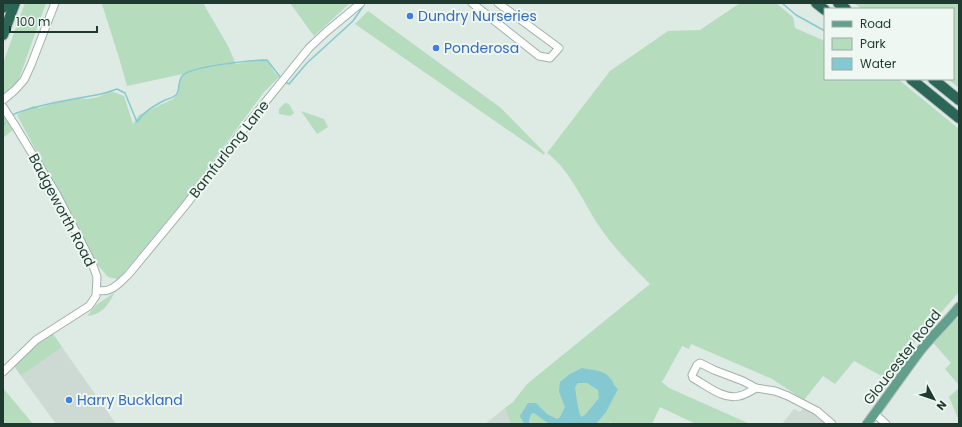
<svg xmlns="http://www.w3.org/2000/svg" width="962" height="427" viewBox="0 0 962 427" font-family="Poppins,sans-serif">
  <rect width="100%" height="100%" fill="#deeae4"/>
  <!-- built -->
  <g fill="#ccdad3">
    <path d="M62,347L116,424H56L21,376Z"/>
    <path d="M806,405L832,424H782L794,409L800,412Z"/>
    <path d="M505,408L511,424H485Z"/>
  </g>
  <!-- green -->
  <g fill="#b6dcbe">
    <path d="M25,3H46L15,90L3,100V63Z"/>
    <path d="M104,3H203L228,46L236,64L263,59L267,60L275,73L279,77L264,92L182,203L121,276L117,279L108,277L95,262L17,115L33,106L39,108L61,101L79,98L87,99L98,97L111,91L124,96L133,124L139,115L173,99L178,94V86L183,74L127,86L120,61L102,4Z"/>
    <path d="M290,3H350L314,36Z"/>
    <path d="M740,3H776L793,17L795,28L825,41V79H898L959,129V292L897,363L901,366L889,380L854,361L835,384L823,376L804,400L772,379L691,344L689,349L682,346L662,382L669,388L750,424H696L660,407L652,424H614L610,422L609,424H511L505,408L513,402L527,384L650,284C632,266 613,247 599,226C583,202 571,171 547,153L610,71L668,31L700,30Z"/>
    <path d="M854,3H959V88L948,79H953V9H862Z"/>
    <path d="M368,11L501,108L545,153L544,155L355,24Z"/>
    <path d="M285,103L289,104L294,113L290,116L279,114V109Z"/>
    <path d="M3,106L16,127L3,138Z"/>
    <path d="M301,111L324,119L328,127L317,134Z"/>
    <path d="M114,293C109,305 101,315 87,316L96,305Z"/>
    <path d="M952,315L959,320V385L945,369L951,363L930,339Z"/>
    <path d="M51,331L62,347L21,376L12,363Z"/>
    <path d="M3,388L33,424H3Z"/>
    <path d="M959,388V421L949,397Z"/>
  </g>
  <!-- water -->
  <path fill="#84c9d1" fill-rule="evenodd" d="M582,368C592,370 604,370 610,378C613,381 614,386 618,389L606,412L596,424H549L534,413L531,414L529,420V424H524L520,416L528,403H536L547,414L557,419L560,417L565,407L559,392L560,382L570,374ZM578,383H587L598,390L599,398L585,415L581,417C578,411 576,395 575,387Z"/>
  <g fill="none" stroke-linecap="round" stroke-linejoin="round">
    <!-- stream -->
    <g stroke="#84c9d1" stroke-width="1.5">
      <path d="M782,3L796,15L825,31"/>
      <path d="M285,82L289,84L307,63L353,21L362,8"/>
      <path d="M14,114C40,104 69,100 96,95C103,94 110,91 117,89L125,93L137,122C144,111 154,106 165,100C168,99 174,97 176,95C181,89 177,80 183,75C194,66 251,60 267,60L281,78"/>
      <path d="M3,125L5,123"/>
    </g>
    <!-- minor casing -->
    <g stroke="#a1b2ab" stroke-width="9">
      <g id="minor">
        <path d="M472,3L539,56L550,58L559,48L498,3"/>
        <path d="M3,100L15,90L24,80L31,65L55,3"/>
        <path d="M3,107L16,127L57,195L92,263L97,277L96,296L89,306L36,340L3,372"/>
        <path d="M97,290C111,294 119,283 128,275L185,206L250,121L309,48L326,32L361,3"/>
        <path d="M756,388C751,391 745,395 739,396C723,400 706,385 693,378L692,375L697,365L700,363L714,370L743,381L756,388L775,391L788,396L817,411L832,424"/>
        <path d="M875,414L886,424"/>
      </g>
    </g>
    <!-- major casing -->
    <g stroke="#bcc4c1" stroke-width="11">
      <path id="major" d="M867,424C885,400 902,375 920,351C932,336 947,322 959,307"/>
    </g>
    <!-- highway casing -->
    <g stroke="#bcc4c1" stroke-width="12">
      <g id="highway">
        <path d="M816,3L825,10"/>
        <path d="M838,3L846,9"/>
        <path d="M3,8L5,3"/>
        <path d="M3,35L15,3"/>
        <path d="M911,79L959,118"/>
        <path d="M933,79L959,100"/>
      </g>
    </g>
    <!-- minor -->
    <use href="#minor" stroke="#fff" stroke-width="7"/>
    <!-- major -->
    <use href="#major" stroke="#62a08d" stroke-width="9"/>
    <!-- highway -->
    <use href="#highway" stroke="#2b6657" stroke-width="10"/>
  </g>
  <!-- markers -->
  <g fill="#3f7fe0" stroke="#eef7f2" stroke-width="1.5">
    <circle cx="410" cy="16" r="4"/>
    <circle cx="436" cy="48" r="4"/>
    <circle cx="69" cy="400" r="4"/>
  </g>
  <g text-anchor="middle" stroke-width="4" stroke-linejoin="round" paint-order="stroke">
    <!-- shop labels -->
    <g font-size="14" fill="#366cbe" stroke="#eef7f2" text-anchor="start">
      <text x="418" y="21">Dundry Nurseries</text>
      <text x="444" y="53">Ponderosa</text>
      <text x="77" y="405">Harry Buckland</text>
    </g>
    <!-- street labels -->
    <g font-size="14" fill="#1f3a31" stroke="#eef7f2">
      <text transform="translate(229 149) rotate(-52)" y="5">Bamfurlong Lane</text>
      <text transform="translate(62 210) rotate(62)" y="5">Badgeworth Road</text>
      <text transform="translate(902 357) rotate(-52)" y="5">Gloucester Road</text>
    </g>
  </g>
  <!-- border -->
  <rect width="962" height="427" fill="none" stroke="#1f3a31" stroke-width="8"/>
  <!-- legend -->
  <rect x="824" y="8" width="130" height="72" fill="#eef7f2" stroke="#9baba5"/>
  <rect x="832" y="21" width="20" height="6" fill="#62a08d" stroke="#9baba5"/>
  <text x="860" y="28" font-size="12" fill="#1f3a31">Road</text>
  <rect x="832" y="38" width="20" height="12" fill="#b6dcbe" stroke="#9baba5"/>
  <text x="860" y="48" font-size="12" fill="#1f3a31">Park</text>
  <rect x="832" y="58" width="20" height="12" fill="#84c9d1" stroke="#9baba5"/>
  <text x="860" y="68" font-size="12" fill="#1f3a31">Water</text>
  <!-- north arrow -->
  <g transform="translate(934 399) rotate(130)" stroke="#eef7f2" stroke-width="3" paint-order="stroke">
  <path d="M0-3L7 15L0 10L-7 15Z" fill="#1f3a31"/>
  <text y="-6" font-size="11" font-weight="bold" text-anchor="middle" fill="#1f3a31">N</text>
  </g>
  <!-- scale -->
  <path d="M10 26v6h87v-6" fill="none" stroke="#1f3a31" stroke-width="2"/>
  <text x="16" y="26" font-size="12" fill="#1f3a31" stroke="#eef7f2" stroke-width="3" paint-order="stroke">100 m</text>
</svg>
